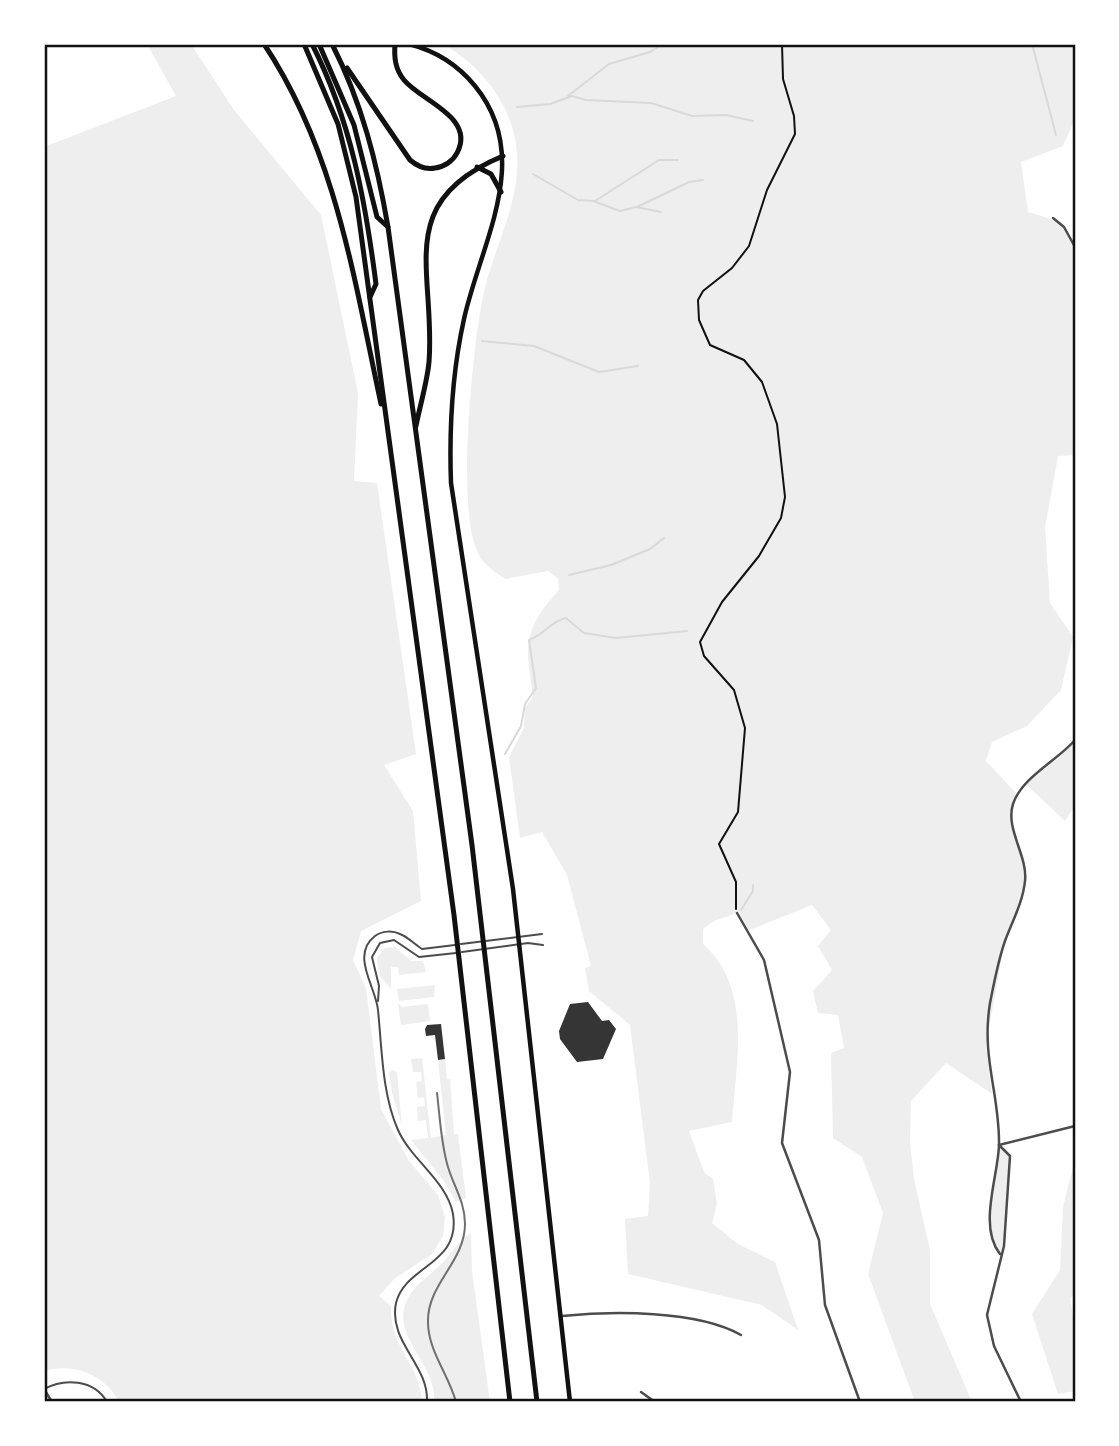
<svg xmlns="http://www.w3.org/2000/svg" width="1119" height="1446" viewBox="0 0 1119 1446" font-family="Bitter,serif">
  <rect width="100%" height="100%" fill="#fff"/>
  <!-- green -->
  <g fill="#eee">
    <path d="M147,44H191L234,110L321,215L358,393L354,481L377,483L416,754L384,765L413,811L421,901L361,931L353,960L366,988L381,1109L409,1161L438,1195L445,1217L443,1236L432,1254L394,1279L379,1296L391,1306C389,1347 420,1364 422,1402H119C106,1375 73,1362 44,1371V147L176,96Z"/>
    <path d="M443,44H1075V119L1063,146L1021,162L1028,212C1050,218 1068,223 1075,247V455L1058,456L1045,528L1050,603L1073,637L1061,690L1027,726L992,742L986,761L1017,794L1012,808L1013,824L1026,869L1023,895L1004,944L986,1046L992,1094L946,1063L911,1101L910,1142L914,1179L930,1250V1304L972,1402H915L868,1274L883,1213L862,1157L833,1138L831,1053L844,1048L838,1015L818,1013L813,991L832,970L818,946L831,930L812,905L747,931L737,913L714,921L703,929V944C753,988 736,1063 732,1122L689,1131L704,1172L713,1179L717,1204L712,1223L738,1244L775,1262L798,1330L762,1305L628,1274L625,1219L648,1216L650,1183L630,1025L589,991L585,968L591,966L567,875L542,832L520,838L509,757L524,728L525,708L533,696C525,646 523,629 559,590L558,578L548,571L506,579C496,573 485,566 479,555C455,514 473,341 484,292C494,247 521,201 517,153C514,107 482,66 443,44Z"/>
    <path d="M1075,740V805L1065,821L1026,784L1061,756Z"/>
    <path d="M395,947L411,961H423L426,972L399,975L398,967H391V989L379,975L377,958L385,948Z"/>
    <path d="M435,985L434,997L399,1001L397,989Z"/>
    <path d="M398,1003L402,1007L428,1004L430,1021L401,1025Z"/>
    <path d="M422,1058L431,1138L446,1135L438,1060L445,1059L447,1079H450L454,1134H458L466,1198L456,1202L444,1181L411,1140L428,1138L426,1120L418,1121L417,1107L425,1106L424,1097L418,1098L416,1082L422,1081L421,1072H413L411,1059Z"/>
    <path d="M393,1070L397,1072L402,1126L392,1093L389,1072Z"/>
    <path d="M999,1145L1010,1156L1004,1246L1000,1254C982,1231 995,1173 999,1145Z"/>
    <path d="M1075,1159V1292L1070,1299L1075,1327V1391L1058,1394L1032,1314L1060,1270L1063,1207Z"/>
    <path d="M471,1233L472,1271L490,1402H434C438,1364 388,1336 408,1298C414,1286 429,1276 438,1267C451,1256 456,1242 471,1233Z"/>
  </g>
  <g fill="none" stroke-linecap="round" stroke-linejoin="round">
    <!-- stream -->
    <g stroke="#d9d9d9" stroke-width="2">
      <path d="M1032,44L1056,135"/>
      <path d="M568,96L609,64L650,52L663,44"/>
      <path d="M517,107L550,104L572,96L586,100L651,103L692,116L726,115L753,121"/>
      <path d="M533,174L578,200L593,201L620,211L636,207L661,212"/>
      <path d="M595,201L659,160H678"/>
      <path d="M637,207L689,182L703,180"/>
      <path d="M482,341L534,346L599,372L638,366"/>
      <path d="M569,575L611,565L650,549L664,538"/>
      <path d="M505,754L521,726L525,704L536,688L529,640C544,635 551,621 566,618L584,633L616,638L687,631"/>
      <path d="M741,910L753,891V885"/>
    </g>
  </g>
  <!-- building -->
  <g fill="#353535">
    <path d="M588,1002L602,1021L609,1020L616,1029L603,1059L577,1062L560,1039L559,1031L570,1004Z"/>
    <path d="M441,1024L445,1059L438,1060L435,1035L426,1036L425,1029L427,1025Z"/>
  </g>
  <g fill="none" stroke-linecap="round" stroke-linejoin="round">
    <!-- path -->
    <path stroke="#111" stroke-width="2" d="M736,909V882L719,844L738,812L745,728L734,690L704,656L700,642L722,602L759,556L781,518L785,497L777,424L762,382L744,360L710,345L699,320L698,300L703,291L732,268L749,246L767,190L795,134L794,116L783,79L782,44"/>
    <!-- service -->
    <g stroke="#4c4c4c" stroke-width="2">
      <path d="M461,944L542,934"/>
      <path d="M462,952L528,943L543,945"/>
      <path d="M378,1001L379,986L372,957L380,943L394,940L419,957L456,953"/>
      <path d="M44,1389C64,1378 94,1379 107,1402"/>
      <path d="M427,1402C429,1365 388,1342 396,1303C405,1265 461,1265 453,1214C447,1181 412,1161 398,1130C382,1094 382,1049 378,1010C376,987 350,955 375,936C382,931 392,930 400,934C408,937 414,944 422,949L455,945"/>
    </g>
    <!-- minor -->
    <g stroke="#4c4c4c" stroke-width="2.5">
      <path d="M1053,218L1064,227L1075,247"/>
      <path d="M1075,291V320"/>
      <path d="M737,913L764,960L790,1072L782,1143L819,1240L825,1305L860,1402"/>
      <path d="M999,1145L1010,1156L1004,1246L987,1315L994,1346L1021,1402"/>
      <path d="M999,1145L1075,1126"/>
      <path d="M1000,1254C978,1226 998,1178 999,1145C1000,1095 981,1058 990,1003C994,983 998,961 1005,941C1012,922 1023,902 1025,881C1028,856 1005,829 1013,804C1022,777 1057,761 1075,740"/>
      <path d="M562,1316C612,1311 697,1310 741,1335"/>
      <path d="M44,1389L52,1402"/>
      <path d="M641,1392L655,1402"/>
    </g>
    <!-- secondary -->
    <path stroke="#111" stroke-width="4.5" d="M409,44C436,51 458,65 475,86C534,158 481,242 464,319C452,373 449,427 451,483L513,889L570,1402"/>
    <!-- motorway -->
    <g stroke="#111" stroke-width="5">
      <path d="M264,44C336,152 354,279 381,404"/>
      <path d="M304,44L338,124L356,197L454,915L510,1402"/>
      <path d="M312,44C351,121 365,199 376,284L370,297"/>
      <path d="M319,44L354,125L377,217L388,227"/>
      <path d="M332,44C362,103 377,163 388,227L472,845L537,1402"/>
      <path d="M347,68L410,160C417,166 425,170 435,168C444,167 453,161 457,153C476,117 421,101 404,80C395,69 394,57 395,44"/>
      <path d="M477,167L491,174L501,192"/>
      <path d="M416,426C420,405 427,383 429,362C436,271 392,202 503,156"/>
    </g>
    <!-- rail -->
    <path stroke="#707070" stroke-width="2" d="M437,1093C440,1118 441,1144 448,1167C454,1187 465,1202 465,1224C465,1262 427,1284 428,1322C428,1351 449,1375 456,1402"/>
  </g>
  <!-- border -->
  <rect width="1119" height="1446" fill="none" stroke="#ffffff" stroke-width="91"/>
  <rect x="46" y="46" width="1028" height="1354" fill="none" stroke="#111" stroke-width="2.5"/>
</svg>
